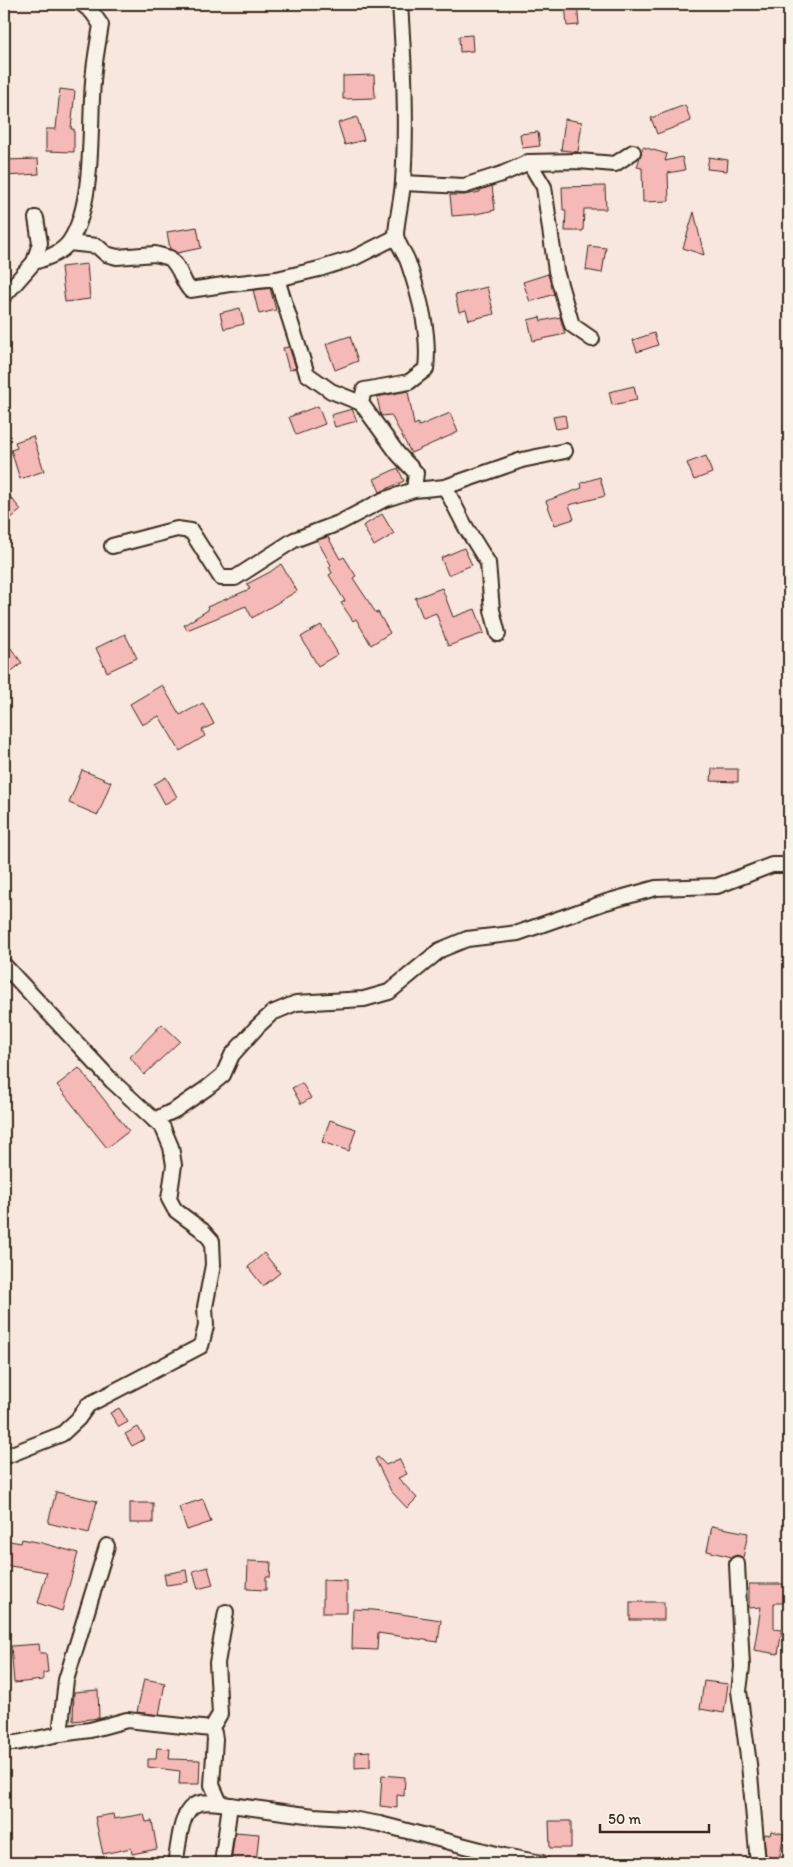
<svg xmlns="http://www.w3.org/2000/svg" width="793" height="1867" viewBox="0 0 793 1867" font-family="Itim,sans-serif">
  <rect width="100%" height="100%" fill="#f7e7de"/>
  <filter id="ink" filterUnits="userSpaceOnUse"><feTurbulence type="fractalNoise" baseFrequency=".02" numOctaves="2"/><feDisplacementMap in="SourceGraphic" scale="10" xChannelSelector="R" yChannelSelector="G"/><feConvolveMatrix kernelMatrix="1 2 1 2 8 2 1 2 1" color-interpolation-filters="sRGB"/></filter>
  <g filter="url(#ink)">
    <!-- building -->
    <g fill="#f5b9b7" stroke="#3b2a1e">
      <path d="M565,4H577L579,25L567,26Z"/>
      <path d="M472,35L473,51L460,52L459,36Z"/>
      <path d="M374,75L375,98L343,99V76Z"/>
      <path d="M60,89L75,91L71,129H74V152L46,151V129H56Z"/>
      <path d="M685,105L691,121L657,134L651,118Z"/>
      <path d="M357,117L364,140L345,145L338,123Z"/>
      <path d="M565,119L582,122L578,152L561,150Z"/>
      <path d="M538,132L540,146L522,148L520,134Z"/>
      <path d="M643,147L667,154L665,161L682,157L685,170L668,173L669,201L643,202L642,168L637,167Z"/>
      <path d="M709,157L728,160L727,171L707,169Z"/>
      <path d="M38,159L39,174L4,176V160Z"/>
      <path d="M492,186L495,210L476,214L452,216L450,195H464L480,192V190Z"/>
      <path d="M605,186L606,209H584L583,231H565L566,210H563L562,187Z"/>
      <path d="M694,212L704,255L683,248Z"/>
      <path d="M197,227L201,248L177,253L170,249L167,232Z"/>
      <path d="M589,246L606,248L602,273L586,270Z"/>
      <path d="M87,264L90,299L65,302L61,267Z"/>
      <path d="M548,274L554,294L530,302L523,282Z"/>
      <path d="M487,287L494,314L469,320L466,310L459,312L455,295Z"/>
      <path d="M270,288L276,310L259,314L253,290Z"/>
      <path d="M240,308L244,324L224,329L220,313Z"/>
      <path d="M540,317L541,321L560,317L565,334L533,341L528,320Z"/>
      <path d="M654,333L658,345L637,352L633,340Z"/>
      <path d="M350,336L358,361L335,370L326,344Z"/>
      <path d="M289,347L296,368L289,370L283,348Z"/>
      <path d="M634,386L637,400L612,405L609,392Z"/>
      <path d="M408,391L414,425L418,423L419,426L450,413L458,432L411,453L391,415L381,416L377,397Z"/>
      <path d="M318,406L325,424L296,435L289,417Z"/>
      <path d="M352,409L357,421L335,427L331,415Z"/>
      <path d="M565,415L567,427L556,429L553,417Z"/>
      <path d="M33,436L44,471L20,479L11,450L17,448L15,442Z"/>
      <path d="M706,456L712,473L694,480L687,463Z"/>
      <path d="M398,468L404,481L380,492L374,479Z"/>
      <path d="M600,477L605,496L569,505L574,519L555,525L546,501L582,488L581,483Z"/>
      <path d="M4,489L21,510L4,524Z"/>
      <path d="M382,514L394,534L374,546L363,526Z"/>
      <path d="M328,537L340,559L344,557L356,576L353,578L376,613L378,612L390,633L371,645L356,619L353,621L341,603L345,601L329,575L332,573L329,567L331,565L317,540Z"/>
      <path d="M464,548L472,565L448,575L441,558Z"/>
      <path d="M281,564L297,591L252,618L246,606L187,630L184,625L208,610L207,607L250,589L247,584L270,572Z"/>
      <path d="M442,588L453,617L475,609L484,633L448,646L436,613L423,618L415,598Z"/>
      <path d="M321,625L338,654L318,666L301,637Z"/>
      <path d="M125,634L137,658L107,672L96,648Z"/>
      <path d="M4,639L22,663L4,677Z"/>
      <path d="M162,685L180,715L203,703L214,724L202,730L205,736L180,751L159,716L142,725L130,704Z"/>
      <path d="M712,769H738V782L711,781Z"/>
      <path d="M82,770L111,782L98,815L69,803Z"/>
      <path d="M166,777L177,797L165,804L154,784Z"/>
      <path d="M162,1024L180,1041L144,1075L130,1057Z"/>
      <path d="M79,1068L129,1131L107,1148L57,1085Z"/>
      <path d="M302,1083L311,1098L301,1104L292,1088Z"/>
      <path d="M330,1120L356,1129L349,1151L322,1142Z"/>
      <path d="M264,1253L280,1273L263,1286L248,1267Z"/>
      <path d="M119,1408L128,1422L119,1427L110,1413Z"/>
      <path d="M138,1427L145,1439L132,1446L125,1434Z"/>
      <path d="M378,1457L386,1465L399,1459L407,1474L398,1478L417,1498L407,1508L391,1491L375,1459Z"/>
      <path d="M56,1492L97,1501L89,1533L48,1523Z"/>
      <path d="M203,1499L211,1522L187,1530L179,1507Z"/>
      <rect x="130" y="1503" width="23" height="20"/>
      <path d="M712,1526L748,1533L743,1558L737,1555L732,1557L707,1551Z"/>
      <path d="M22,1539L42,1543L78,1553L62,1611L38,1603L47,1572L4,1565V1540L21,1543Z"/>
      <path d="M248,1561L271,1562L270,1577H266V1590L247,1589Z"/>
      <path d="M208,1567L213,1585L198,1589L193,1571Z"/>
      <path d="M186,1570L188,1582L166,1585L164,1574Z"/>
      <path d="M323,1580L347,1581V1613H323Z"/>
      <path d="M749,1584H785V1603H774V1629L782,1630L778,1654L754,1650L761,1607L749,1608Z"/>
      <rect x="630" y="1602" width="34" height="18"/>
      <path d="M353,1609L374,1610L441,1620L438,1642L378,1633L377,1650L352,1649Z"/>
      <path d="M39,1644L40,1653H46L48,1672L43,1673V1680L14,1683L11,1646Z"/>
      <path d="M144,1679L165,1683L159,1715L137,1712Z"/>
      <path d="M704,1681L728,1684L724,1713L700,1709Z"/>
      <path d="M98,1690L99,1718L73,1721L74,1692Z"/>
      <path d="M157,1748L170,1749L169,1759L200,1760L199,1784H179L180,1771L148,1767V1759H156Z"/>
      <path d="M370,1751V1767L355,1768V1752Z"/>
      <path d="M382,1775L405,1777L404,1796L397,1795V1808L380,1806Z"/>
      <path d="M113,1814L114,1819L144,1814L146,1822L152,1821L157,1849L132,1854L131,1848L103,1854L95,1817Z"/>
      <path d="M549,1821H571V1848H550Z"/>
      <path d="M771,1831L784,1834L779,1859L766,1856L764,1837L765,1834L770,1835Z"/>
      <path d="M235,1832L259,1834L256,1863H231Z"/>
    </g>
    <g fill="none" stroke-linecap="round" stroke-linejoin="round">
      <!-- minor casing -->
      <g stroke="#3b2a1e" stroke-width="18">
        <g id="minor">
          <path d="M400,4C404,63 407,122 403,182C402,199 397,217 396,234C396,243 405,253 408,262C420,297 430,333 426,369L409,382L364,390L361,403L398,454L416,473L414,490"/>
          <path d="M529,162L544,187L556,271L572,325L592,339"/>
          <path d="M403,183L464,186L502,174L529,162L578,161L615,164L633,152"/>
          <path d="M69,243L97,246L106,254L117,257L155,254L170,258C182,270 181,280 190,290L230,284L277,279L319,269L354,258L396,237"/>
          <path d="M34,262C47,258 62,253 70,241C95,202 89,128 93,82C94,63 98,44 101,25L92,12L82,4"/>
          <path d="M277,279L307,374L331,391L361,403"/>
          <path d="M4,296L34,262L40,243L36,218"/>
          <path d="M445,487L465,526L488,563L492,610L498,634"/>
          <path d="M112,546L177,529L191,531L221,578H235L294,540L339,523L383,500L414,490L445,487L522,460L565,451"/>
          <path d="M4,965L112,1081L163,1128L171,1147L174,1165L169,1199L175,1210L202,1230L212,1241L213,1265L205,1307L206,1326L201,1346L88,1405L78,1419L62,1434L4,1457"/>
          <path d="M154,1120L175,1110L207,1088L223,1075L232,1055L257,1027L272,1013L296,1003L364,999L389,992L440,950L467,939L518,933L606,902L656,888L717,886L772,865H789"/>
          <path d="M737,1564L742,1667L739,1691L749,1764L758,1863"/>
          <path d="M211,1729L220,1714L217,1663L226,1612"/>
          <path d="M60,1734L66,1680L107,1546"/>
          <path d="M4,1743H16L60,1734L90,1730L127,1720L211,1729L214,1733L215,1739L212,1785L220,1803L230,1805L314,1816L346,1818L380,1824L504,1856L542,1863"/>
          <path d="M175,1863C179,1848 179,1816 193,1806C200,1801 212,1802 220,1803"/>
          <path d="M222,1863L230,1805"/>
        </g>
      </g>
      <!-- minor -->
      <use href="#minor" stroke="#f7f3e8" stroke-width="14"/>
    </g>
  </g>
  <!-- margin -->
  <rect width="793" height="1867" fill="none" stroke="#f7f3e8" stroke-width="20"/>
  <rect x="10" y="10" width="773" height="1847" fill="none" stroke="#3b2a1e" stroke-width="2" filter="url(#ink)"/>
  <!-- scale -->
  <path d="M600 1824v8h109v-8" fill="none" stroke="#3b2a1e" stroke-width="2.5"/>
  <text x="608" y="1824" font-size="15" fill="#3b2a1e" stroke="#f7f3e8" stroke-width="4" paint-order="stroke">50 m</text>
</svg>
